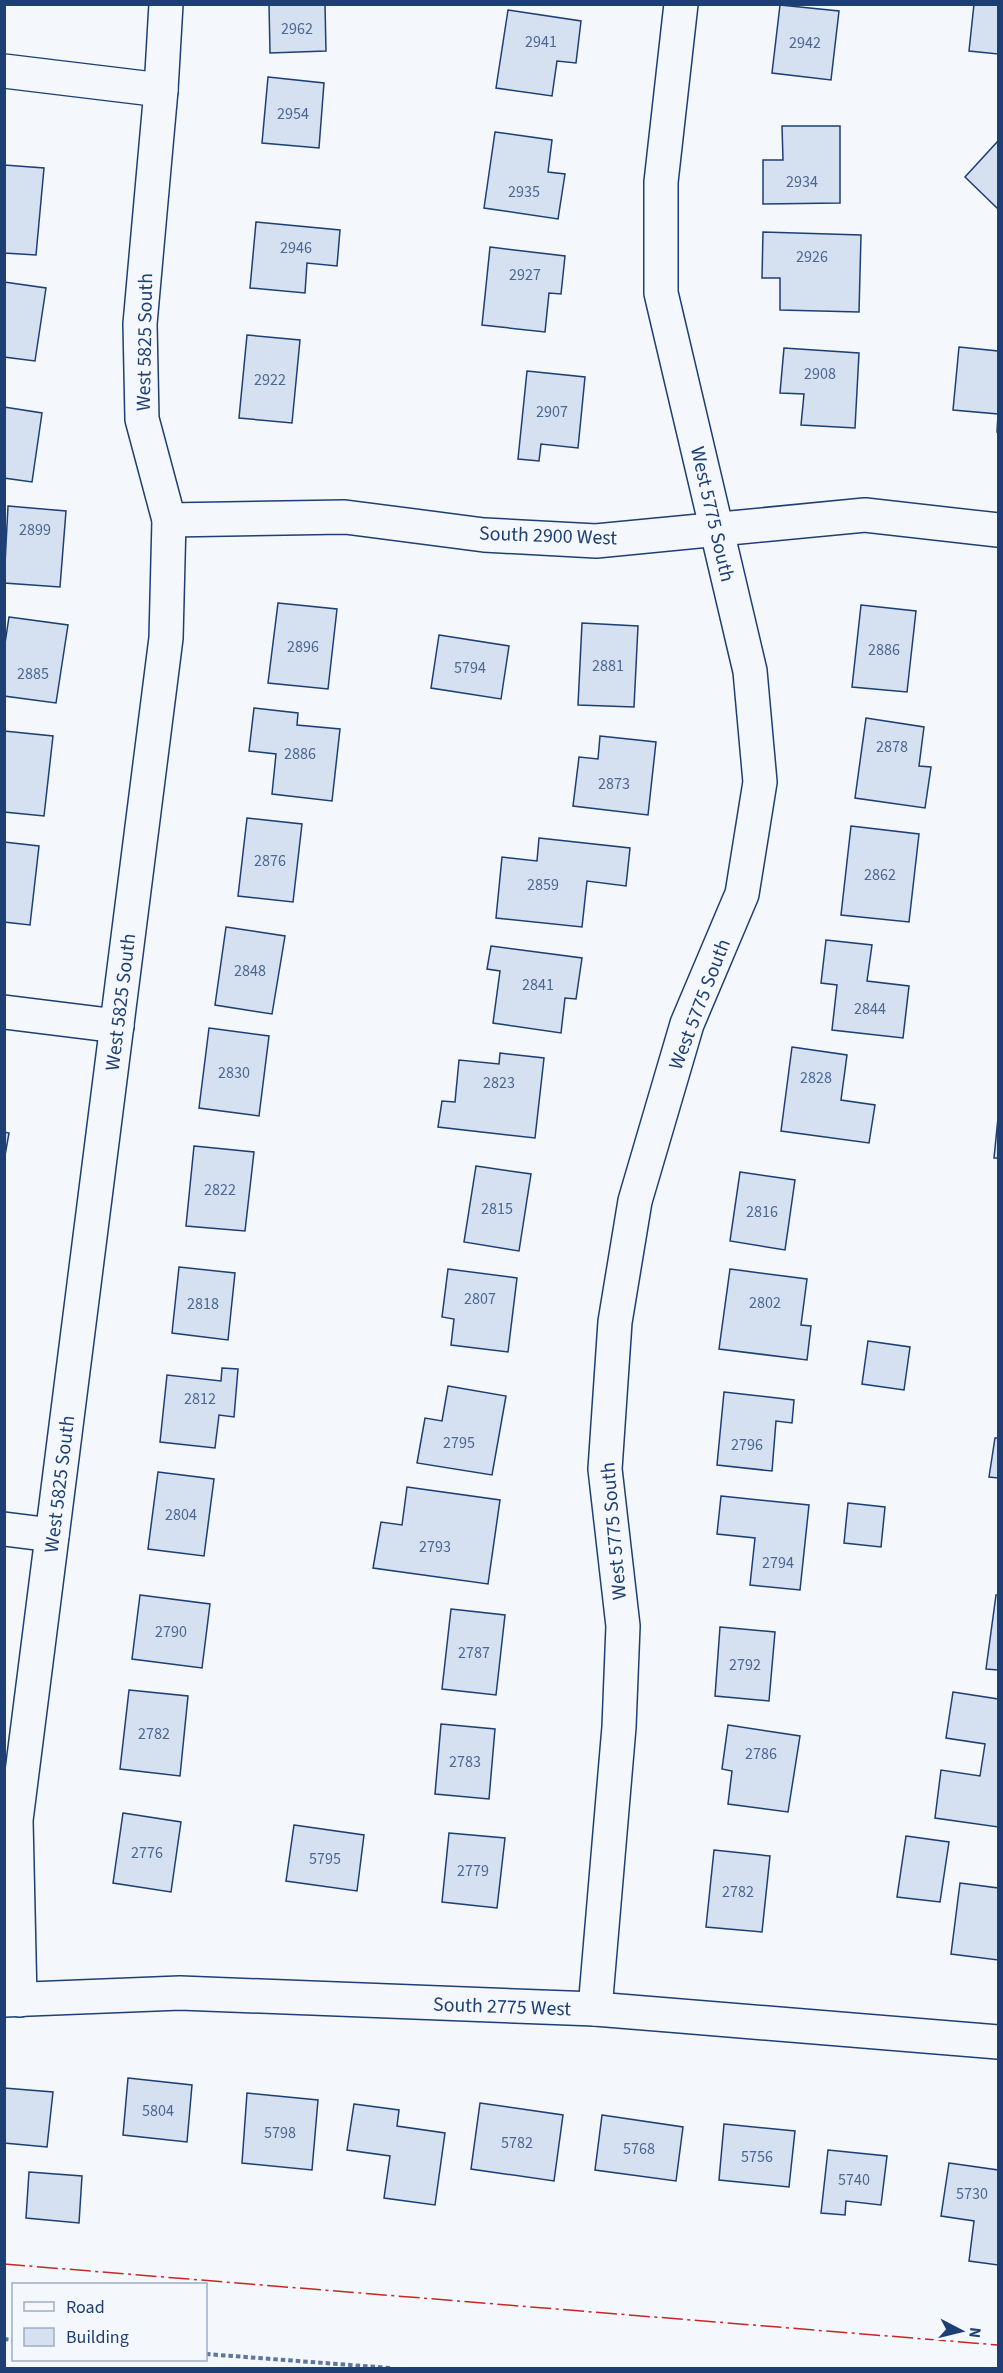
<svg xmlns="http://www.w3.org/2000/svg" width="1003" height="2373" viewBox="0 0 1003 2373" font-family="'Source Sans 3',sans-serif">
  <rect width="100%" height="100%" fill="#f4f7fb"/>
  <!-- building -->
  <g fill="#d5e0f0" stroke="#1d3f73" stroke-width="1.5">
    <path d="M269,4H325L326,51L270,53Z"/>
    <path d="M974,4H998V54L969,51Z"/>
    <path d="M780,5L839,11L831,80L772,73Z"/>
    <path d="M508,10L581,21L576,63L557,61L552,96L496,88Z"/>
    <path d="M268,77L324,83L319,148L262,143Z"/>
    <path d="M782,126H840V203L763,204V160H783Z"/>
    <path d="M495,132L552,140L548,172L565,174L558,219L484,208Z"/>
    <path d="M998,141V209L965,177Z"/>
    <path d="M4,165L44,168L36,255L4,253Z"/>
    <path d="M256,222L340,230L337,266L307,263L305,293L250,288Z"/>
    <path d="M763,232L861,235L859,312L780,310V278H762Z"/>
    <path d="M490,247L565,256L561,294L549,293L545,332L482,325Z"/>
    <path d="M4,282L46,288L35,361L4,357Z"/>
    <path d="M247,335L300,340L292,423L239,418Z"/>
    <path d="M959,347L998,351V432H997L998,414L953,410Z"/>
    <path d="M784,348L859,353L855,428L801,425L804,394L780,393Z"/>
    <path d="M527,371L585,377L578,448L541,444L539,461L518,459Z"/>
    <path d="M4,407L42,413L32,482L4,478Z"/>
    <path d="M8,506L66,511L60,587L4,583Z"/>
    <path d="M278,603L337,609L328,689L268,683Z"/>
    <path d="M861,605L916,611L907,692L852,687Z"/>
    <path d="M9,617L68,625L56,703L4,696V650Z"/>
    <path d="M582,623L638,626L634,707L578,705Z"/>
    <path d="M439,635L509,646L501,699L431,688Z"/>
    <path d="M254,708L298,713L297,725L340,729L332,801L272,794L276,754L249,751Z"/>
    <path d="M866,718L924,727L919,766L931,767L925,808L855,798Z"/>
    <path d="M4,731L53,736L44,816L4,812Z"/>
    <path d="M600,736L656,742L648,815L573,806L579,757L598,759Z"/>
    <path d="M247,818L302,824L293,902L238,896Z"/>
    <path d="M851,826L919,834L909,922L841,915Z"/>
    <path d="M539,838L630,848L626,886L587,881L582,927L496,918L502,857L537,861Z"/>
    <path d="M4,842L39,846L30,925L4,922Z"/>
    <path d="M226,927L285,936L272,1014L215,1005Z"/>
    <path d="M826,940L872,945L867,981L909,986L903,1038L832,1030L837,985L821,983Z"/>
    <path d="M491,946L582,958L576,999L565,998L561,1033L493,1023L500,971L487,969Z"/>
    <path d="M209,1028L269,1036L259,1116L199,1108Z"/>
    <path d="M792,1047L847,1055L841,1100L875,1105L869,1143L781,1131Z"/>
    <path d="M500,1053L544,1058L535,1138L438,1127L442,1101L455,1102L459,1060L499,1064Z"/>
    <path d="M998,1118V1158H994Z"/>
    <path d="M4,1132L9,1133L4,1161Z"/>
    <path d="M194,1146L254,1152L245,1231L186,1226Z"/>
    <path d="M476,1166L531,1174L519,1251L464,1242Z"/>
    <path d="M740,1172L795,1180L785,1250L730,1241Z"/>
    <path d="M179,1267L235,1273L228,1340L172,1333Z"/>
    <path d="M448,1269L517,1278L508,1352L451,1345L454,1319L442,1317Z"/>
    <path d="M730,1269L807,1279L801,1325L811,1326L807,1360L719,1349Z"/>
    <path d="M868,1341L910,1347L904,1390L862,1384Z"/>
    <path d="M222,1368L238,1369L234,1417L219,1415L215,1448L160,1442L167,1375L221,1381Z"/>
    <path d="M448,1386L506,1396L492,1475L417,1463L425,1418L442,1421Z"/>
    <path d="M724,1392L794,1400L792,1423L776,1421L772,1471L717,1465Z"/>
    <path d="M995,1438H998V1478L989,1477Z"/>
    <path d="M158,1472L214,1479L204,1556L148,1549Z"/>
    <path d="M407,1487L500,1500L488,1584L373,1568L381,1522L402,1525Z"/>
    <path d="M721,1496L809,1505L800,1590L750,1585L755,1538L717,1534Z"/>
    <path d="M848,1503L885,1507L881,1547L844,1543Z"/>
    <path d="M140,1595L210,1604L202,1668L132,1659Z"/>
    <path d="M996,1595H998V1670L986,1669Z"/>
    <path d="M451,1609L505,1615L496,1695L442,1689Z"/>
    <path d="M720,1627L775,1632L769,1701L715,1696Z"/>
    <path d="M129,1690L188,1696L180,1776L120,1769Z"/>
    <path d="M953,1692L998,1699V1827L935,1818L941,1770L980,1776L985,1744L946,1738Z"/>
    <path d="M441,1724L495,1729L489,1799L435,1794Z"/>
    <path d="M728,1725L800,1736L788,1812L728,1804L732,1771L722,1769Z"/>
    <path d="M123,1813L181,1822L171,1892L113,1883Z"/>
    <path d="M294,1825L364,1835L357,1891L286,1881Z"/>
    <path d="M449,1833L505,1838L497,1908L442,1902Z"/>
    <path d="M906,1836L949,1842L940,1902L897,1897Z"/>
    <path d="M714,1850L770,1856L762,1932L706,1927Z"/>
    <path d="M960,1883L998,1888V1960L951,1954Z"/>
    <path d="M128,2078L192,2085L187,2142L123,2135Z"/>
    <path d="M4,2088L53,2092L47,2147L4,2143Z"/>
    <path d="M247,2093L318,2100L312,2170L242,2163Z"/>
    <path d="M480,2103L563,2115L554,2181L471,2169Z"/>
    <path d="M354,2104L399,2110L397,2126L445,2133L435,2205L384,2198L390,2156L347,2150Z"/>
    <path d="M602,2115L683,2127L676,2181L595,2170Z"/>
    <path d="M724,2124L795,2131L789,2187L719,2180Z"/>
    <path d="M828,2150L887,2156L881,2205L846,2201L845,2215L821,2213Z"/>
    <path d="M949,2163L998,2170V2265L969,2261L974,2221L941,2216Z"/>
    <path d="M29,2172L82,2176L79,2223L26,2218Z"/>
  </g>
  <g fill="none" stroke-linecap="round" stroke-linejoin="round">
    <!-- street casing -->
    <g stroke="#1d3f73" stroke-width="36">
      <g id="street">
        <path d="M4,71L161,90"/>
        <path d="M169,520L345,517L484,535L596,541L865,515L998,530"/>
        <path d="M4,1012L117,1026"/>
        <path d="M4,1529L52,1535"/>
        <path d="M4,2000L180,1993L595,2009L998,2042"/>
        <path d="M20,2000L16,1820L166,638L169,520L142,419L140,324L161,90L166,4"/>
        <path d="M595,2009L619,1727L623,1626L605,1469L615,1322L635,1201L687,1024L742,894L760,782L750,671L661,293V182L681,4"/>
      </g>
    </g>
    <!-- path -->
    <g stroke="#5e769c" stroke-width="4" stroke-dasharray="4.5 3" stroke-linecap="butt">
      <path d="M4,2339L14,2340"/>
      <path d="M206,2354L390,2368"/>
    </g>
    <!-- street -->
    <use href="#street" stroke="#f4f7fb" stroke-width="33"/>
    <!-- power -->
    <path stroke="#c62828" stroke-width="1.5" stroke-dasharray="21 4.5 3 4.5" stroke-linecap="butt" d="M4,2264L998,2345"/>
  </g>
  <g text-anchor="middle" stroke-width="4.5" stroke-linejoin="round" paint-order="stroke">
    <!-- number labels -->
    <g font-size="16" fill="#4b6792">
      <text x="297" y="34">2962</text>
      <text x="541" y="47">2941</text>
      <text x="805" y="48">2942</text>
      <text x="293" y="119">2954</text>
      <text x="802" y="187">2934</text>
      <text x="524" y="197">2935</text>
      <text x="296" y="253">2946</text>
      <text x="812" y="262">2926</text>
      <text x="525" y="280">2927</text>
      <text x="820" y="379">2908</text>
      <text x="270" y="385">2922</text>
      <text x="552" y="417">2907</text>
      <text x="35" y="535">2899</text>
      <text x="303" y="652">2896</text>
      <text x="884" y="655">2886</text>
      <text x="608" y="671">2881</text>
      <text x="470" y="673">5794</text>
      <text x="33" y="679">2885</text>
      <text x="892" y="752">2878</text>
      <text x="300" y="759">2886</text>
      <text x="614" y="789">2873</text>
      <text x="270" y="866">2876</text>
      <text x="880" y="880">2862</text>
      <text x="543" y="890">2859</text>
      <text x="250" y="976">2848</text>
      <text x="538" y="990">2841</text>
      <text x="870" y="1014">2844</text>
      <text x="234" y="1078">2830</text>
      <text x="816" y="1083">2828</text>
      <text x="499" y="1088">2823</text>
      <text x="220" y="1195">2822</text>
      <text x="497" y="1214">2815</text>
      <text x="762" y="1217">2816</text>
      <text x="480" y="1304">2807</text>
      <text x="765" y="1308">2802</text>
      <text x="203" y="1309">2818</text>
      <text x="200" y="1404">2812</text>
      <text x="459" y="1448">2795</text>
      <text x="747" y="1450">2796</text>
      <text x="181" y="1520">2804</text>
      <text x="435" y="1552">2793</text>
      <text x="778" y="1568">2794</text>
      <text x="171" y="1637">2790</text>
      <text x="474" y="1658">2787</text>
      <text x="745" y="1670">2792</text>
      <text x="154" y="1739">2782</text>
      <text x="761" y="1759">2786</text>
      <text x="465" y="1767">2783</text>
      <text x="147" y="1858">2776</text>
      <text x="325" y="1864">5795</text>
      <text x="473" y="1876">2779</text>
      <text x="738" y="1897">2782</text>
      <text x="158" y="2116">5804</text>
      <text x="280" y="2138">5798</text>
      <text x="517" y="2148">5782</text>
      <text x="639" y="2154">5768</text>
      <text x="757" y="2162">5756</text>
      <text x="854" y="2185">5740</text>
      <text x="972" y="2199">5730</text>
    </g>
    <!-- street labels -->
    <g font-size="20" fill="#1d3f73" stroke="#f4f7fb">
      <text transform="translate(144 342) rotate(-89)" y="7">West 5825 South</text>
      <text transform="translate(713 514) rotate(77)" y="7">West 5775 South</text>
      <text transform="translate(548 535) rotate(2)" y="7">South 2900 West</text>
      <text transform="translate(120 1002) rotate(-83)" y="7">West 5825 South</text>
      <text transform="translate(699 1004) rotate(-69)" y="7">West 5775 South</text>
      <text transform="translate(59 1484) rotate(-83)" y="7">West 5825 South</text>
      <text transform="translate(613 1531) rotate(-95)" y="7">West 5775 South</text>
      <text transform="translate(502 2006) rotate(2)" y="7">South 2775 West</text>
    </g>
  </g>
  <!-- border -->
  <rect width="1003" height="2373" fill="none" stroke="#1d3f73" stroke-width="12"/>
  <!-- legend -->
  <rect x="12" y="2283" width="195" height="78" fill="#f4f7fb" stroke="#9eadc5" stroke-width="1.5"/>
  <rect x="24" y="2302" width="30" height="9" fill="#f4f7fb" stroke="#9eadc5" stroke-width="1.5"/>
  <text x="66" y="2313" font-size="18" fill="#1d3f73">Road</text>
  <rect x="24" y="2328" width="30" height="18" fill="#d5e0f0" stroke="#9eadc5" stroke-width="1.5"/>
  <text x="66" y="2343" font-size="18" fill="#1d3f73">Building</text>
  <!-- north arrow -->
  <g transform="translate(961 2331) rotate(97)" stroke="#f4f7fb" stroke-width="4.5" paint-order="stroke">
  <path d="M0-4.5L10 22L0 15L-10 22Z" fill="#1d3f73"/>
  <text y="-9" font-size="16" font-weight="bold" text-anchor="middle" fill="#1d3f73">N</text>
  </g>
</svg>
